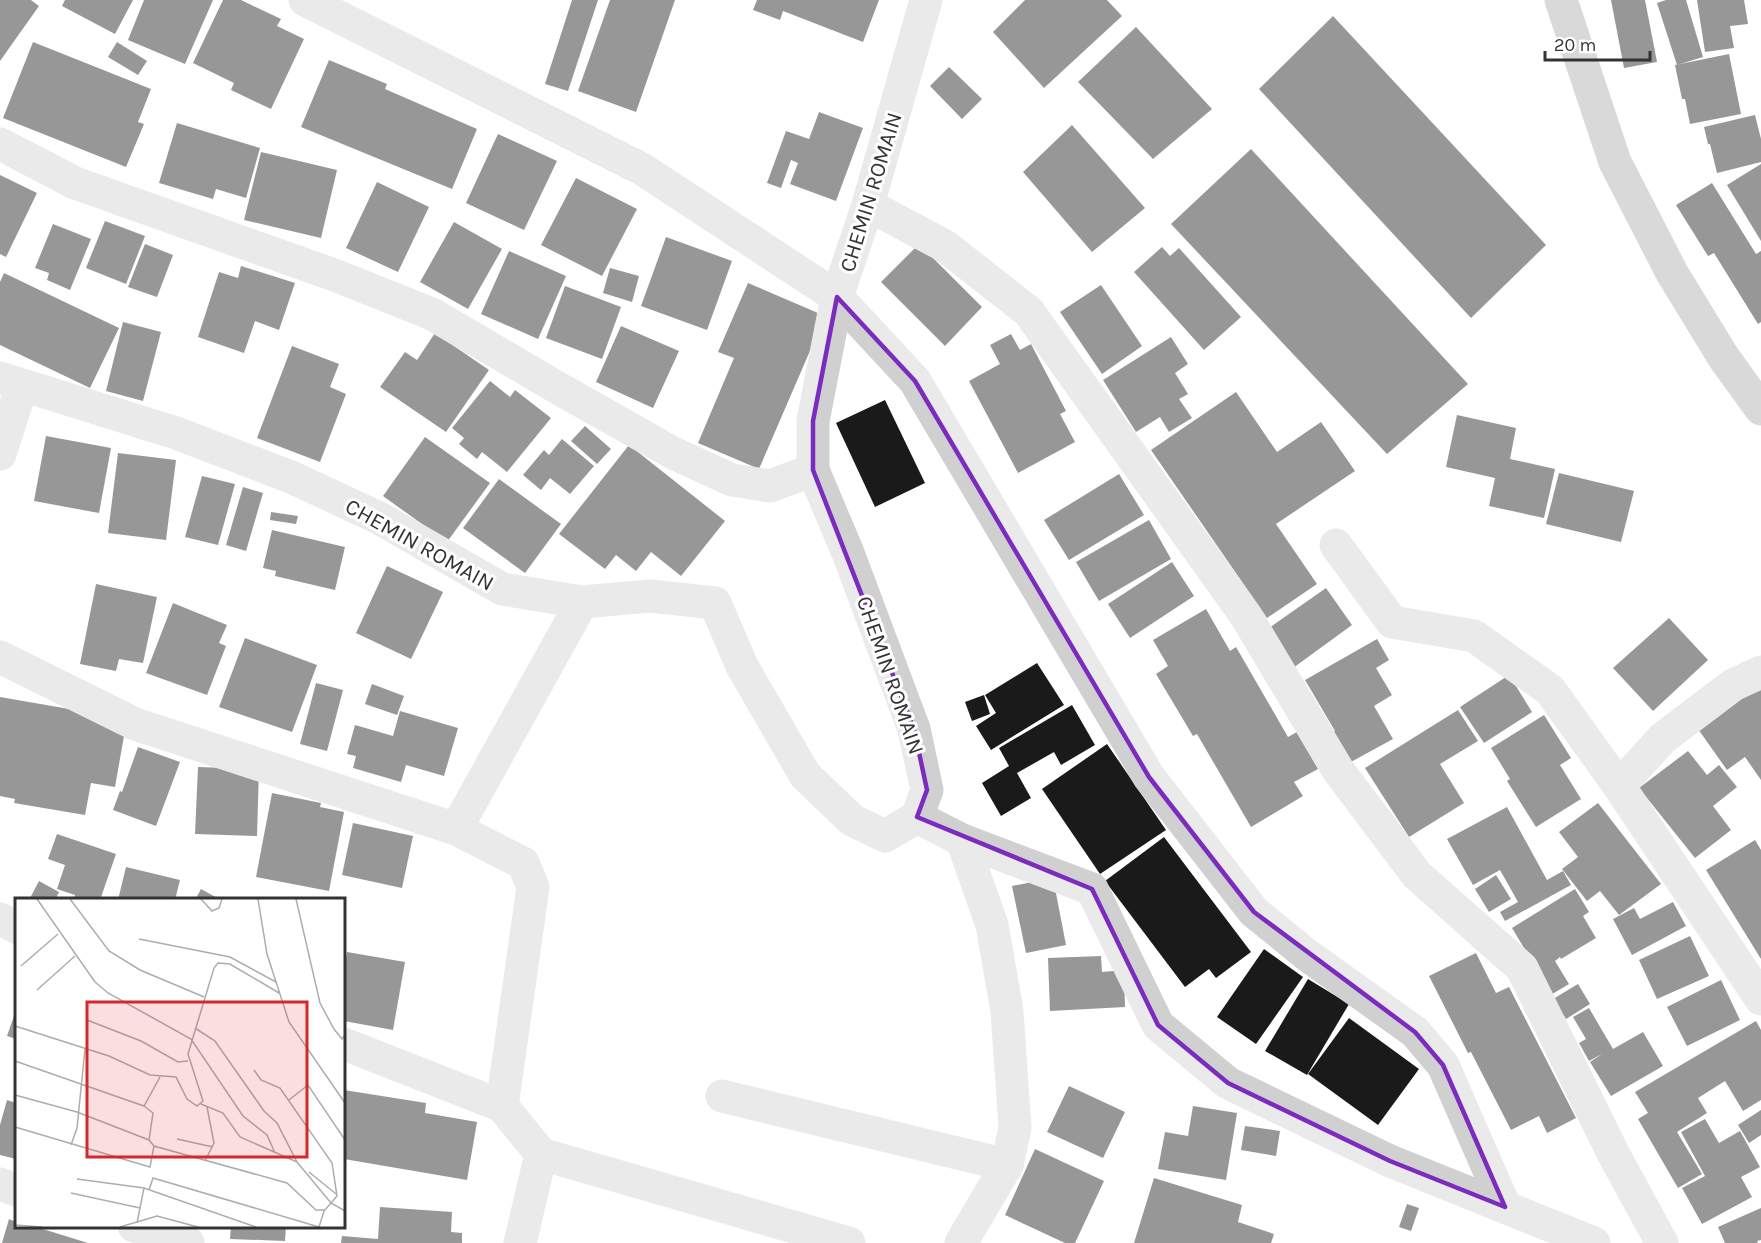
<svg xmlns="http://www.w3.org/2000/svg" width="1761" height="1243" viewBox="0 0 1761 1243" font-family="Karla,sans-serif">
  <rect width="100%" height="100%" fill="#fff"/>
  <!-- building -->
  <g fill="#1a1a1a">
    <path d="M0,0H31L39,6L0,61Z"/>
    <path d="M65,0H133L115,34L62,6Z"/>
    <path d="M144,0H213L185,64L128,40Z"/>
    <path d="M223,0H241L281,19L277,26L304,39L271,109L231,90L234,83L193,63Z"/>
    <path d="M572,0H598L568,91L545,84Z"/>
    <path d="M610,0H675L636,112L578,91Z"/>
    <path d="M757,0H879L863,42L783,11L780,20L753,10Z"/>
    <path d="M1025,0H1107L1122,16L1044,88L993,32Z"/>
    <path d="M1611,0H1645L1657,62L1624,68Z"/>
    <path d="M1666,0H1686L1703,57L1677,65L1657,3Z"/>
    <path d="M1697,0H1744L1748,24L1730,26L1734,48L1705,52Z"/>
    <path d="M1333,16L1546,245L1471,318L1259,89Z"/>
    <path d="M1136,27L1212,109L1153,159L1078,82Z"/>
    <path d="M33,42L151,89L138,122L144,124L126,167L3,118Z"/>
    <path d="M117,42L147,61L138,75L108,57Z"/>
    <path d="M1729,54L1741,114L1690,124L1685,99H1682L1675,65Z"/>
    <path d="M329,60L387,84L385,89L477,129L452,189L301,127Z"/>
    <path d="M949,67L982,99L962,119L930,86Z"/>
    <path d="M819,112L863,128L836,201L790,184L798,163L791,160L781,188L767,183L786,131L809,139Z"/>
    <path d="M1755,115L1761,139V162L1717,173L1710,144H1708L1704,127Z"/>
    <path d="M177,123L260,148L246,198L216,189L213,199L159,183Z"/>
    <path d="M1072,125L1145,208L1092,252L1023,172Z"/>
    <path d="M498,134L557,161L524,230L466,203Z"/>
    <path d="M1251,149L1468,384L1387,454L1171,224Z"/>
    <path d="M261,152L337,170L321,238L244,220Z"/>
    <path d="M1761,164V241L1727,185Z"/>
    <path d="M0,175L37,193L6,257L0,254Z"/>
    <path d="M576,178L637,209L602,276L541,245Z"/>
    <path d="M377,182L429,207L398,272L346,248Z"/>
    <path d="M1712,183L1756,254L1761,251V322L1758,324L1714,253L1708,256L1676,205Z"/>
    <path d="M105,221L145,236L126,284L86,268Z"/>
    <path d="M454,222L502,249L468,309L420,282Z"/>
    <path d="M53,224L91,239L70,290L47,280L49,273L35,268Z"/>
    <path d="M666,237L732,261L707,330L641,306Z"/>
    <path d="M145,244L173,255L157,297L128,287Z"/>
    <path d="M919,244L982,307L945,346L881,282Z"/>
    <path d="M1162,247L1170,256L1179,248L1241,317L1204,350L1134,272Z"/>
    <path d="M509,251L566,276L538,339L481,314Z"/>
    <path d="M241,266L295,283L279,330L255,321L244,353L198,337L219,272L238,278Z"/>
    <path d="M610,268L639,276L632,302L603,293Z"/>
    <path d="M4,273L119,328L90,388L0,345V282Z"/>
    <path d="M748,283L825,316L759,469L698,443L734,358L718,352Z"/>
    <path d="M1101,285L1142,346L1102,374L1060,312Z"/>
    <path d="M565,286L621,307L602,359L546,338Z"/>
    <path d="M123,322L161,332L143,401L106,391Z"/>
    <path d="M621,326L679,351L653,408L596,382Z"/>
    <path d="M435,333L489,370L446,432L380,387L405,352L417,360Z"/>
    <path d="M1011,334L1020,350L1031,344L1066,411L1060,414L1075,442L1018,473L969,381L1000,364L990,345Z"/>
    <path d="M1171,337L1188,364L1175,373L1188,394L1179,399L1192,418L1169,432L1160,417L1136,432L1103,380Z"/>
    <path d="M292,346L339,364L330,387L346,394L320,462L257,438Z"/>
    <path d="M490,381L510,397L515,390L551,418L507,472L482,452L477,459L459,444L464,438L452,428Z"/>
    <path d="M1236,392L1277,452L1321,422L1355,471L1276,524L1317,584L1267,618L1151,450Z"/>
    <path d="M885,400L925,483L875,507L836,423Z"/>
    <path d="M1457,415L1516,428L1510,459L1555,469L1544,518L1489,506L1495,478L1446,467Z"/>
    <path d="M585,426L611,449L597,464L571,441Z"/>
    <path d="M46,436L111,448L99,513L34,501Z"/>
    <path d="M425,437L490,483L447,542L383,496Z"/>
    <path d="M562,439L594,466L570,494L550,478L541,490L523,475L544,450L549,455Z"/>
    <path d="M629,445L725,521L681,576L651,552L636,571L616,555L605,569L559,534Z"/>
    <path d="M118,453L176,460L166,540L108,533Z"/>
    <path d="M1559,473L1634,491L1621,542L1546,524Z"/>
    <path d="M1119,474L1144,515L1069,560L1044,520Z"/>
    <path d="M202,476L235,484L218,545L185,537Z"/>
    <path d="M499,479L561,524L525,573L463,528Z"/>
    <path d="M243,487L263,493L246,551L226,545Z"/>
    <path d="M271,512L298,516L296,524L270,520Z"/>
    <path d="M1149,520L1171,559L1099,601L1076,562Z"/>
    <path d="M272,530L345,547L335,590L275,576L276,571L263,568Z"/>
    <path d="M1172,562L1194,596L1130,638L1108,604Z"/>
    <path d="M387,566L443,592L411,659L356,633Z"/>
    <path d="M96,584L157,597L143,663L119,659L116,671L80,664Z"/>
    <path d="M1326,588L1352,625L1293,668L1266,630Z"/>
    <path d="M173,603L227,625L219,643L226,646L207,695L146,673Z"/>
    <path d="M1206,609L1230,651L1236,647L1288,737L1297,732L1318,769L1294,782L1303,796L1251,827L1197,734L1193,736L1156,674L1168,666L1153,640Z"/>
    <path d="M1669,618L1708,660L1653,711L1613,668Z"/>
    <path d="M245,638L317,665L292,732L219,707Z"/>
    <path d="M1377,639L1389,660L1376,668L1392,695L1374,706L1393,739L1349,763L1331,732L1335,731L1305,680Z"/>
    <path d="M1037,663L1064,705L991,750L976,726L996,713L985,695Z"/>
    <path d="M1509,675L1532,712L1484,743L1460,707Z"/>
    <path d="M316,683L343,690L327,751L300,744Z"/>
    <path d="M372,684L404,696L397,715L365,704Z"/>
    <path d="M1760,686L1761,687V780L1745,757L1727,770L1698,729Z"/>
    <path d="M984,695L990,714L972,721L965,702Z"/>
    <path d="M0,697L127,719L115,787L91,783L85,815L14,803L15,799L0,796Z"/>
    <path d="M1072,705L1095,745L1061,765L1054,752L1017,773L1031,798L1001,816L982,783L1009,766L999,748Z"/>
    <path d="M1458,710L1478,741L1440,764L1464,803L1409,837L1365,768Z"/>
    <path d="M400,711L458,728L444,776L406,765L401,782L353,768L356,756L347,754L355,725L393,736Z"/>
    <path d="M1544,715L1571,758L1560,765L1581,799L1536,827L1507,781L1510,779L1491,748Z"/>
    <path d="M1107,744L1166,830L1100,874L1042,789Z"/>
    <path d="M138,747L180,762L156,826L113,810L120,791L122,792Z"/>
    <path d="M1688,751L1707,775L1719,765L1737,787L1713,806L1731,830L1695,858L1639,788Z"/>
    <path d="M198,767L259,769L257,836L195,834Z"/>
    <path d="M272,793L321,803L320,807L344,812L329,891L256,877Z"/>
    <path d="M1598,803L1661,884L1619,915L1600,891L1587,901L1562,869L1578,857L1559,832Z"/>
    <path d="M1507,807L1547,880L1563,871L1571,885L1505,921L1500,912L1518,902L1500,870L1473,885L1447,839Z"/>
    <path d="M353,823L413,836L402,888L342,875Z"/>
    <path d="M57,834L116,854L100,900H74L75,895L57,889L65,865L48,859Z"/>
    <path d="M1164,837L1251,952L1216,978L1209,969L1185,987L1105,881Z"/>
    <path d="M1755,840L1761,850V959L1706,870Z"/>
    <path d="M126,867L180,880L175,900H118Z"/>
    <path d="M1496,875L1511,899L1489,912L1475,889Z"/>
    <path d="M1053,878L1066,945L1026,953L1012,886Z"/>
    <path d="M39,881L59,892L55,900H29Z"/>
    <path d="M201,889L221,900H195Z"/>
    <path d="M1575,889L1589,912L1583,916L1596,938L1561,959L1560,957L1555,961L1569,984L1549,996L1538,971L1512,928Z"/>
    <path d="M1673,902L1686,926L1632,955L1613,919L1634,908L1640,919Z"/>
    <path d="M1690,936L1709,976L1657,999L1639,960Z"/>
    <path d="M1264,949L1303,977L1256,1044L1217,1017Z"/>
    <path d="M347,952L405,962L393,1030L344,1021V972Z"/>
    <path d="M1476,953L1496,993L1509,987L1576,1118L1547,1133L1539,1116L1511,1130L1471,1052L1468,1053L1429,976Z"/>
    <path d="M1101,956L1102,972L1124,970L1125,1007L1050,1011L1048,958Z"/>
    <path d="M1308,979L1349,1004L1307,1075L1265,1051Z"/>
    <path d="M1721,980L1740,1020L1687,1046L1667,1007Z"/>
    <path d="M1578,984L1590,1004L1566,1019L1553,999Z"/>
    <path d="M1589,1008L1613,1049L1643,1032L1663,1066L1611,1096L1590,1062L1602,1054L1589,1061L1579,1043L1586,1039L1573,1017Z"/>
    <path d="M16,1010V1039L7,1036Z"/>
    <path d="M1349,1018L1419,1069L1378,1125L1308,1074Z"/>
    <path d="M1756,1021L1761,1030V1100L1743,1111L1725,1081L1698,1098L1707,1113L1677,1132L1702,1174L1678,1188L1638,1119L1648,1113L1635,1092Z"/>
    <path d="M1069,1086L1125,1112L1103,1158L1047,1132Z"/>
    <path d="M344,1090L426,1103L425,1113L477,1122L467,1180L344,1159Z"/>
    <path d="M7,1100L16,1103V1159L0,1155V1125Z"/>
    <path d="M1193,1106L1237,1113L1226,1180L1158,1169L1165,1132L1188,1136Z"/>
    <path d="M1761,1110V1135L1749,1143L1738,1125Z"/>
    <path d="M1705,1119L1719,1143L1740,1131L1760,1167L1741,1177L1752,1197L1702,1224L1682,1188L1705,1176L1681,1132Z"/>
    <path d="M1245,1126L1280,1131L1276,1156L1241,1150Z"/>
    <path d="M1035,1149L1104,1181L1075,1243H1065L1005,1215Z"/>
    <path d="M1154,1178L1242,1205L1238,1222L1274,1234L1271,1243H1134Z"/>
    <path d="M1407,1204L1419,1208L1411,1231L1399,1227Z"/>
    <path d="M380,1207L452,1212L451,1232L462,1233V1243H341L342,1236L378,1239Z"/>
    <path d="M1761,1208V1240L1757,1241L1758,1243H1725L1718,1227Z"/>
    <path d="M9,1219L16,1222V1226H33L88,1243H2Z"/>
    <path d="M231,1226H286L285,1241L230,1239Z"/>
  </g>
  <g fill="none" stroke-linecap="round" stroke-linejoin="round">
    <!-- minor -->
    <g stroke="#d0d0d0" stroke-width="33">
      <path d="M305,0L642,169L837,297L915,381L1149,777L1254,912L1307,955L1415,1032L1443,1065L1505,1207"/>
      <path d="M0,144L75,183L337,276L432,314L558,388L673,453L732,480L770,486L813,470"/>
      <path d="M868,205L945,246L1029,312L1246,616L1338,770L1417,875L1522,968L1614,1155L1662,1243"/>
      <path d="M0,454L22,385"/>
      <path d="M1336,545L1392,622L1474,636L1550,690L1619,786L1761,999"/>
      <path d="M0,657L135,724L456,829L582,602"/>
      <path d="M1619,786L1663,738L1733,685L1761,672"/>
      <path d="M917,817L962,840L1092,889L1158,1025L1228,1083L1390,1161L1594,1243"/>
      <path d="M456,829L523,863L533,887L502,1106"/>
      <path d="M0,919L16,927"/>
      <path d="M344,1044L502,1106L541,1154L849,1243"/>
      <path d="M722,1096L1007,1165"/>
      <path d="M0,1184L16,1190"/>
      <path d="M134,1226L188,1243"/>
      <path d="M520,1243L541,1154"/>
      <path d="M961,1243L1007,1165L1015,1128L1007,1011L992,925L962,840"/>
    </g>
    <!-- tertiary -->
    <path stroke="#d0d0d0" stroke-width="33" d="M0,378L176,433L291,477L379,518L502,589L582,602L650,596L715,603L742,666L805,775L852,820L885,836L917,817L927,790L914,729L848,553L813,470V421L837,297L868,205L926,0"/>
    <!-- primary -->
    <path stroke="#ababab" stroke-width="33" d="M1561,0L1615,162L1672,273L1724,358L1761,409"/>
  </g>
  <!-- marked area -->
  <path d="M0 0H1761V1243H0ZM837,297L915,381L1149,777L1254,912L1415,1032L1443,1065L1505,1207L1390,1161L1228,1083L1158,1025L1092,889L917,817L927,790L914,729L813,470V421Z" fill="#fff" fill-opacity=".55" fill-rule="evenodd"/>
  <path fill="none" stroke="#7b2cbf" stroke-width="4.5" stroke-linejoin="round" d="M837,297L915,381L1149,777L1254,912L1415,1032L1443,1065L1505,1207L1390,1161L1228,1083L1158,1025L1092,889L917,817L927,790L914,729L813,470V421Z"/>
  <g text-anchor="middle" stroke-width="6" stroke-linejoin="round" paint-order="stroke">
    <!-- street labels -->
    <g font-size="22" fill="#333" stroke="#fff">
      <text transform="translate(870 192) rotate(-73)" y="8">CHEMIN ROMAIN</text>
      <text transform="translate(420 544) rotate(29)" y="8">CHEMIN ROMAIN</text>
      <text transform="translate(891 675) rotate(71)" y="8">CHEMIN ROMAIN</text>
    </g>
  </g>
  <!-- overview -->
  <g transform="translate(15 898)">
    <rect width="330" height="330" fill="#fff"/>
    <path fill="none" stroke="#adadad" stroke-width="1.5" d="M22,1L80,84L93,95L176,141L228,218L252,237L260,255M55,1L94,53L125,72L189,99M186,1L197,13L204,10L207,1M243,1L252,56L274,124L330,205M281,1L305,105L319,131L327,141L330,137M124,41L215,59L261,84M6,68L43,36M22,92L60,58M72,122L126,143L163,164L173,163M0,128L94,158L135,177L161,179L172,201L182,208L188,203L173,156L199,70L203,65L215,66L264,95M180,130L200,143L249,213L262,225L282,264L316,305L330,313M0,163L129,208L145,179M239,172L246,182L265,190L317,265L322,298L309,313L304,329M0,197L62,214L134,242L139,248L272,285L301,312H310M274,202L293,187L330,242M186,206L208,215L225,239L282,264M129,208L138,215L134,242M0,229L135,269L139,248M162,241L198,249M56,247L62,230L70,151M190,263L199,245L192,209M294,274L321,296M62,281L129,290L241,329M134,292L138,280L304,329M56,295L125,310M122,325L129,290M0,327L27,329M105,329L142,318L183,329"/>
    <path fill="#d62828" fill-opacity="0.15" stroke="#d62828" stroke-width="3" d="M72,104H292V259H72Z"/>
    <rect width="330" height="330" fill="none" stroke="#333" stroke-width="3"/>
  </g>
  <!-- scale -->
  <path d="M1545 51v9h105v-9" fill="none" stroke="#333333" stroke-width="3"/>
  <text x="1554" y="51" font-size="18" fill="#333333" stroke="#ffffff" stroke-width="4.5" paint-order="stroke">20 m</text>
</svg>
